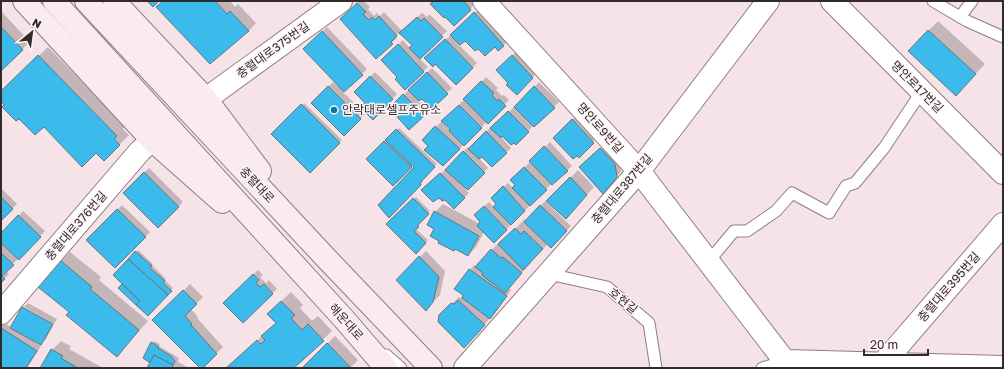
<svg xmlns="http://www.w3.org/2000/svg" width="1004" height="369" viewBox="0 0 1004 369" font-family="'Golos Text','Noto Sans KR',sans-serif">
  <rect width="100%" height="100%" fill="#f6e3e8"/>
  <!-- shadow -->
  <g fill="#0003">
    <path d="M164,1H230L235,7L238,4L256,23L249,31Z"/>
    <path d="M360,1H364L370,7L368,9L374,16L377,13L380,16L384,12L402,31L422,13L427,17L429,14L447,31L419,58L428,67L405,88L398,77L382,60L403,40L410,48L413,45L400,32L395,37L397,38L376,57L342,19Z"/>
    <path d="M435,1H472L475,4L454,25Z"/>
    <path d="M480,8L508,41L498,50L495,46L478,47L465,40L459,45L477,63L456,84L430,54Z"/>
    <path d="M1,11L30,42L1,70Z"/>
    <path d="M938,21L985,64L965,85L909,51Z"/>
    <path d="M327,27L367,69L343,92L365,114L344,135L312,103L333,82L337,86L338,85L305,49Z"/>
    <path d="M48,47L125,126L123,129L129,135L104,160L96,152L6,105L1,100V92Z"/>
    <path d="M517,51L537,73L517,93L510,83L497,70Z"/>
    <path d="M432,68L452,88L432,108L422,97L418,101L428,111L423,115L390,108Z"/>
    <path d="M375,72L397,94L373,118L366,103L355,92Z"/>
    <path d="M486,77L498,88L496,90L502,96L504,95L509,100L443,165L430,146L423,140L441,122L450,130L452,129L443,121Z"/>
    <path d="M539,82L559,102L533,126L516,144L503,135L501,137L511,148L492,165L482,155L479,158L488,168L466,190L469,193L454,208L445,198L427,186L446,169L468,147L469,149L491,127L492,128L514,107L515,108Z"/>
    <path d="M304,103L342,140L310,172L272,134Z"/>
    <path d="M577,115L598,137L579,156L554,138Z"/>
    <path d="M399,128L437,164L421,180L423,182L389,216L416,167L413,165L393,185L367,159Z"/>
    <path d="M550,142L572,166L552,183L494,242L484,232L476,247L468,255L441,241L435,228V212L443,204L480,224L482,222L475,215L489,202L494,207L498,204L492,198L508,183L513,188L517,184L512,180Z"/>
    <path d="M605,144L619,159L621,171L608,188L585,162Z"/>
    <path d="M149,168L183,202L158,227L124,193Z"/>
    <path d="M578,170L594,187L573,210L548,201Z"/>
    <path d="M1,188L17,204L1,219Z"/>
    <path d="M416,197L430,211L418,223L420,224L416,229L428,240L416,253L387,224Z"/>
    <path d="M545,201L571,226L556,242L548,244L530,262L531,263L508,288L511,290L495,313L470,340L440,315L459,297L461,298L464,295L470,270L474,265L477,267L501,240L502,242L525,219L526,221Z"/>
    <path d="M122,205L150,232L115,267L87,240Z"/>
    <path d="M23,211L45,231L6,271L9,274L1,282V234Z"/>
    <path d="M138,250L153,264L152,265L166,279L165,280L173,288L148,315L120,288L124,284L115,275Z"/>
    <path d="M426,251L445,271L440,295L432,303L397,280Z"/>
    <path d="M70,252L101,277L99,280L148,321L117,356L70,312L61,261Z"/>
    <path d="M258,270L263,275L260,277L266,283L269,280L277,289L243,322L225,303Z"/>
    <path d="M190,284L203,297L191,309L198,317L197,318L223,347L201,368L154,320Z"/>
    <path d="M291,292L303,305L300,308L312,321L318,316L332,331L293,368H227L277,322L278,304Z"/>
    <path d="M28,303L57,319L54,324L24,307Z"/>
    <path d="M23,307L53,326L46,339L41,344L36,341L35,342L41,346L27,368H1V325L4,322L12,328Z"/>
    <path d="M335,336L358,360L350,368H303Z"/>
    <path d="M61,341L71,346L69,349L103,368H41L52,350Z"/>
    <path d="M154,341L160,344L159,346L179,358L178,362L189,368H148L153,359L152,343Z"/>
  </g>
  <!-- building -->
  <g fill="#3bbbeb" stroke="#66767d">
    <path d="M147,1H159L153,7Z"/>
    <path d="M163,1H215L227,14L230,11L249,31L210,64L156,7Z"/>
    <path d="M434,1H464L471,10L454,26L445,17L444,18L430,4Z"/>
    <path d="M357,3L366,12L363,14L369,20L372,17L375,20L379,16L397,36L391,42L393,44L376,59L340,19Z"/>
    <path d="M474,12L504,46L498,51L495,47L485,56L478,49L475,51L465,41L460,45L450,35Z"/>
    <path d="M417,17L421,21L424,18L443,37L420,59L409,48L412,45L399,33Z"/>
    <path d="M1,27L23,50L1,71Z"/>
    <path d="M928,30L976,74L956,96L908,51Z"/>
    <path d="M322,31L363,75L344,92L303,49Z"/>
    <path d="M445,39L473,68L456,85L435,64L433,67L424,58Z"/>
    <path d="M398,44L424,72L405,90L395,79L397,77L381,60Z"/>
    <path d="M38,55L117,136L114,139L120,145L104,161L96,153L82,167L44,127L35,135L19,119L16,121L2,107L4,105L1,101V91Z"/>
    <path d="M512,55L533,78L517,95L506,85L508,83L496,70Z"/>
    <path d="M427,72L448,94L432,109L422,99L419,101L408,90Z"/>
    <path d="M370,76L393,99L373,120L360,107L365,103L354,92Z"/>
    <path d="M481,81L494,93L492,95L497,101L499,99L506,106L488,124L463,99Z"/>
    <path d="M328,86L361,119L344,136L311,103Z"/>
    <path d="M534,86L555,108L534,127L514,107Z"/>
    <path d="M403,94L424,116L409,130L389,108Z"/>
    <path d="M301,104L340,143L310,173L271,134Z"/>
    <path d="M459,105L482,128L464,146L449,131L450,129L441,121Z"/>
    <path d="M508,111L529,132L516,145L514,143L511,145L502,136L501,138L490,128Z"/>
    <path d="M572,119L594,143L579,158L577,156L573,159L553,138Z"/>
    <path d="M435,126L460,149L443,166L424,150L428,146L422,140Z"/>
    <path d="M396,129L435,167L420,183L421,185L389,218L378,205L414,167L385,140Z"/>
    <path d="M486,131L507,153L492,167L482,157L479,159L468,149Z"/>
    <path d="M384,141L412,167L393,186L366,159Z"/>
    <path d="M544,146L568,171L552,185L529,161Z"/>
    <path d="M600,148L615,164L617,177L603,194L579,167Z"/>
    <path d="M463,151L485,173L468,190L445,170Z"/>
    <path d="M524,167L547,190L530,206L512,188L515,185L510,180Z"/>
    <path d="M144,172L179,207L158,228L123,193Z"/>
    <path d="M440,173L465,198L454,209L445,200L442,201L439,198L433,202L421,190Z"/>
    <path d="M570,177L587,195L566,219L546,201Z"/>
    <path d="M503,186L525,211L511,225L493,207L496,204L491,198Z"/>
    <path d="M1,197L13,209L1,221Z"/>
    <path d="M413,198L429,214L417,226L419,227L414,231L426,243L416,254L386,224Z"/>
    <path d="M540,205L567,231L551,248L524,222Z"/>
    <path d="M484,206L507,230L494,243L477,226L480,222L474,215Z"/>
    <path d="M117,209L146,237L115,268L86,240Z"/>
    <path d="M434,211L479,236L468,256L455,249L454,251L438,243L439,241L430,236L434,229L427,225Z"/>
    <path d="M18,215L41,237L19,260L1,243V233Z"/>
    <path d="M515,228L521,234L524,231L543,249L523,270L498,244Z"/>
    <path d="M491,249L501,258L503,257L522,273L505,293L482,275L483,273L475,267Z"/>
    <path d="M135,251L152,266L150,268L165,281L163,283L172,291L168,295L128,259Z"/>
    <path d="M1,253L14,265L2,276L5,279L1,283Z"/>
    <path d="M419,256L439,277L433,302L426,311L396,280Z"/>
    <path d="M128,259L168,295L148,316L136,305L140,301L113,275Z"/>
    <path d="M60,260L92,287L90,289L139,330L117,357L66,315L69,312L38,287Z"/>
    <path d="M469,269L507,296L490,319L462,298L463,295L454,289Z"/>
    <path d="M253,274L259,280L256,283L260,287L264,284L273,294L243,323L223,303Z"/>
    <path d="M122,284L140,301L136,305L118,288Z"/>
    <path d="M183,290L197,304L185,316L192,324L191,325L217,354L203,368H200L152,320Z"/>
    <path d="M458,300L485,325L464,348L438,322L439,315L451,303L454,304Z"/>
    <path d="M281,301L295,315L291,318L302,330L308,324L324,341L294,368H226L257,340L261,344L265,340L261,336L276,323L267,314Z"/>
    <path d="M22,307L53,324L41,345L10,328Z"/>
    <path d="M1,328L37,351L26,368H1Z"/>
    <path d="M151,342L159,347L158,348L171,356L175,361L173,365L154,355L150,363L143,358Z"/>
    <path d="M327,343L351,368H302Z"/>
    <path d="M51,349L63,356L61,358L78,368H40Z"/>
    <path d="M154,355L173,365L172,368H147Z"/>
  </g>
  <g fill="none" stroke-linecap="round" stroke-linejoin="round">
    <!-- lane casing -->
    <g stroke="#8f7e82" stroke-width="13">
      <g id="lane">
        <path d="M933,1L967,21L1003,37"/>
        <path d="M960,17L972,1"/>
        <path d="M709,261L734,231H747L776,211L792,193L829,213L846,186L855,183L884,148L922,91"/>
        <path d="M549,274L607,287L649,323L656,368"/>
        <path d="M386,355L401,368"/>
        <path d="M762,368L786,361"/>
      </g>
    </g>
    <!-- street casing -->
    <g stroke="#8f7e82" stroke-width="24">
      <g id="street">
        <path d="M484,1L639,171L790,368"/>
        <path d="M832,1L1003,173"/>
        <path d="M206,99L341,1"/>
        <path d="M1,313L140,151L152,140"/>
        <path d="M786,361L1003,367"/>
        <path d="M465,368L639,171L768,1"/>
        <path d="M879,368L1003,224"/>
      </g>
    </g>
    <!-- secondary casing -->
    <g stroke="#8f7e82" stroke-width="24">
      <g id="secondary">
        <path d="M24,1L152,140L222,202"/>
        <path d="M54,1L344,319L386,368"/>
        <path d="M86,1L326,258L431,368"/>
        <path d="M114,1L206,99L260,171"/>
      </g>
    </g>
    <!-- lane -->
    <use href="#lane" stroke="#fff" stroke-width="11"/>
    <!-- street -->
    <use href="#street" stroke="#fff" stroke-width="22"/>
    <!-- secondary -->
    <use href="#secondary" stroke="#fbeaee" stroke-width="22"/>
  </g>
  <!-- markers -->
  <circle fill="#037fa5" stroke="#fef3f5" stroke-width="1.5" cx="334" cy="110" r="4"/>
  <g text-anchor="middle" stroke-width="3" stroke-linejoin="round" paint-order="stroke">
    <!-- street labels -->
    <g font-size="12" fill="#322b2c" stroke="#fef3f5">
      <text transform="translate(273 50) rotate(-36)" y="4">충렬대로375번길</text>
      <text transform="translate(917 87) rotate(45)" y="4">명안로17번길</text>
      <text transform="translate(600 128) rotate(48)" y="4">명안로9번길</text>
      <text transform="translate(257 185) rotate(47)" y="4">충렬대로</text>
      <text transform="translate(622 189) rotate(-50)" y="4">충렬대로387번길</text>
      <text transform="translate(76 226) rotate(-49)" y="4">충렬대로376번길</text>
      <text transform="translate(949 287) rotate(-49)" y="4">충렬대로395번길</text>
      <text transform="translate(623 301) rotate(39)" y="4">호현길</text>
      <text transform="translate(346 322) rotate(48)" y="4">해운대로</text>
    </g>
    <!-- poi labels -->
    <g font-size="12" fill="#322b2c" stroke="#fef3f5" text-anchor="start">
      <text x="342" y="114">안락대로셀프주유소</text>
    </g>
  </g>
  <!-- border -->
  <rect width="1004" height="369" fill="none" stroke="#322b2c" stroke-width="4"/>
  <!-- north arrow -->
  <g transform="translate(32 32) rotate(29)" stroke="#fef3f5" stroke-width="3" paint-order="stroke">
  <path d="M0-3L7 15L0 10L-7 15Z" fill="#322b2c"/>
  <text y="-6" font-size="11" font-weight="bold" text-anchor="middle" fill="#322b2c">N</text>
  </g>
  <!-- scale -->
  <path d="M864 349v6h64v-6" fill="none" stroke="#322b2c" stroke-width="2"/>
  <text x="870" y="349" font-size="12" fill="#322b2c" stroke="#fef3f5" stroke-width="3" paint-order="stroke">20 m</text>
</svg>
